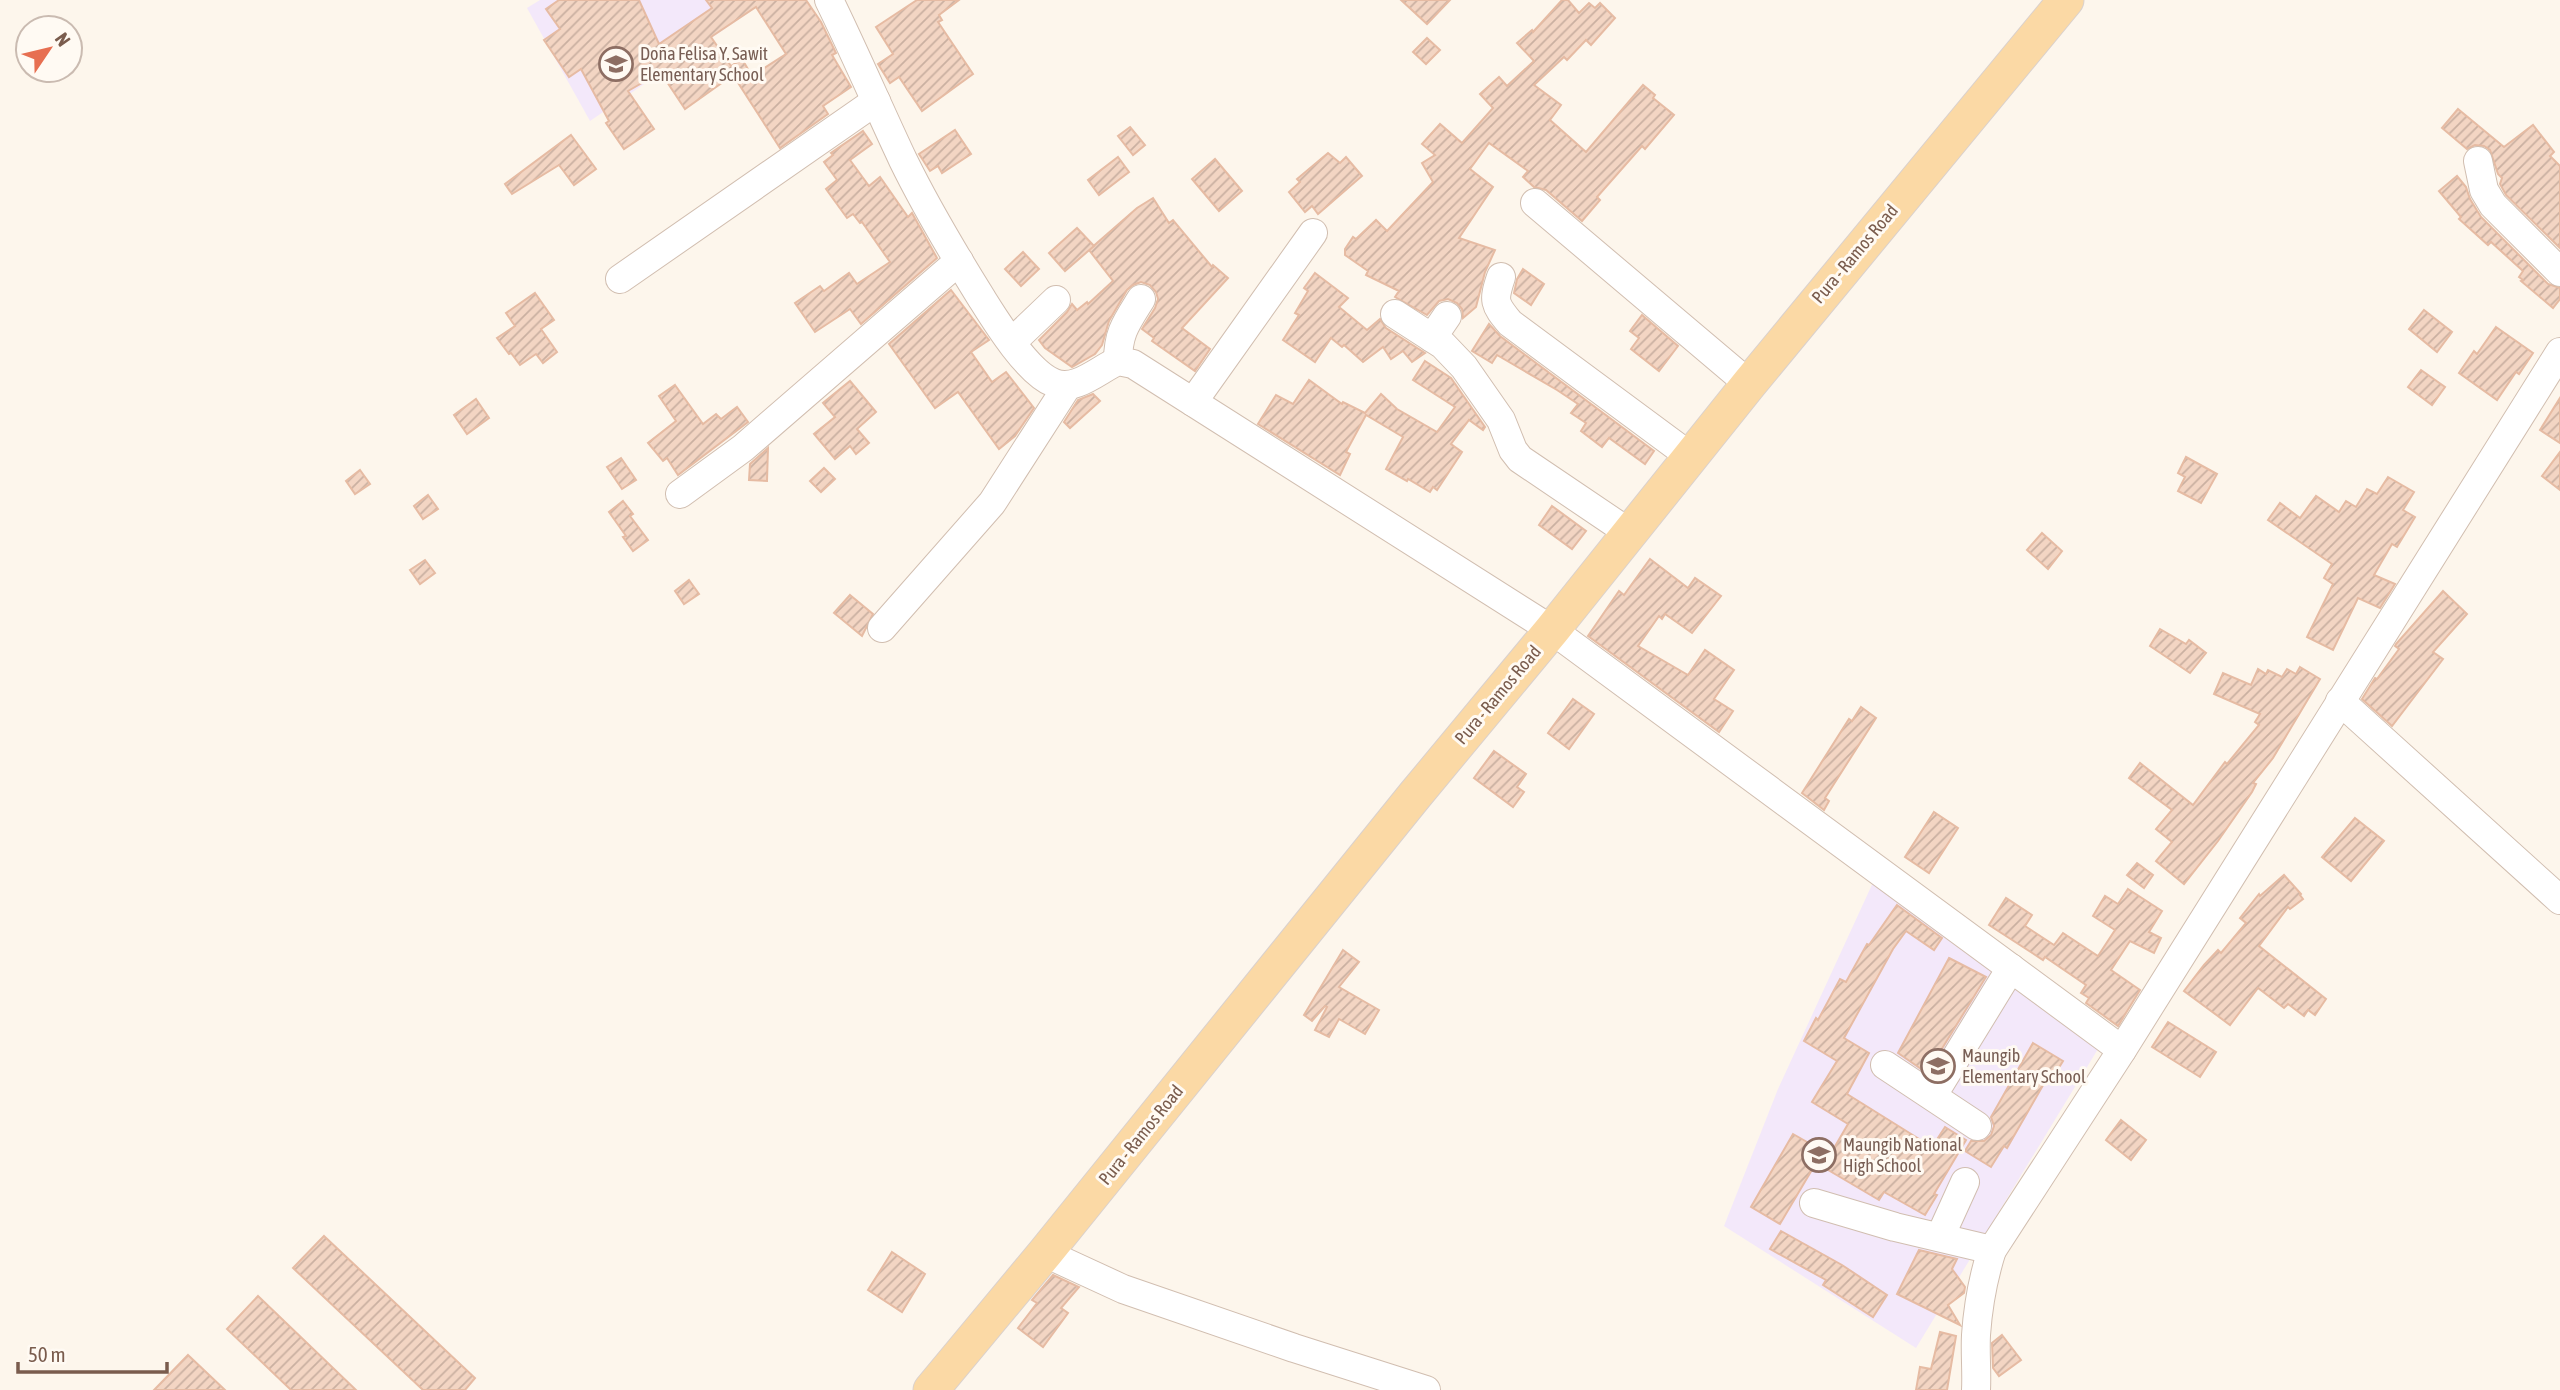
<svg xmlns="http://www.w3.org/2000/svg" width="2560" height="1390" viewBox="0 0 2560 1390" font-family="'Asap Condensed',sans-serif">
  <defs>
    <pattern id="building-hatch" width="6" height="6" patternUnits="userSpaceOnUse" patternTransform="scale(1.75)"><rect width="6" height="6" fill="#f3d5c3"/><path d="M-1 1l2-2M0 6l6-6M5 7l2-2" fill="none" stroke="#cab0a1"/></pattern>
  </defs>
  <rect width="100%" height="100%" fill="#fdf6ec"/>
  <!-- education -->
  <g fill="#f3e8fa">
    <path d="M540,0H767L590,121L527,8Z"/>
    <path d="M1876,876L2101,1044L1916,1348L1724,1226L1778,1089Z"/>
  </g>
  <!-- building -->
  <g fill="url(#building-hatch)" stroke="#e6bba3" stroke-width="2" fill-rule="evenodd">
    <path d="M559,0H639L659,44L712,8L706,0H806L821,22L836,53L832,55L851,87L823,106L828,114L780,148L733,75L685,109L663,76L659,79L656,75L628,91L654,129L624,149L606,123L609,121L581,69L569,77L544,40L560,29L546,9ZM756,7L786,54L752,76L742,59L731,66L711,37Z"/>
    <path d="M917,0H959L939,15L942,20L938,22L973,74L922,111L899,77L890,83L878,64L893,54L876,27Z"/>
    <path d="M1401,0H1450L1427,24Z"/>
    <path d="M1562,0H1568L1579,13L1589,3L1595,8L1600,3L1615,18L1591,45L1586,40L1567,60L1564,57L1534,85L1561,105L1550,120L1586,152L1643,85L1655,95L1653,98L1674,115L1645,149L1642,146L1597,197L1600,200L1582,221L1546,190L1534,187L1523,177L1528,171L1489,143L1470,169L1493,187L1459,238L1495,250L1485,272L1476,307L1463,318L1462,309L1457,303L1448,299L1439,301L1427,315L1395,297L1399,291L1366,275L1368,271L1345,255V249L1353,237L1356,239L1376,220L1387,231L1433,182L1422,163L1435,155L1422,144L1440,124L1462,143L1493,108L1480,94L1499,77L1507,86L1534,61L1517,43L1532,30L1533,32Z"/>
    <path d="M1427,38L1440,50L1426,64L1413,52Z"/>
    <path d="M2458,109L2504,147L2533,125L2554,152L2550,156L2560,166V248L2506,195L2500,184L2502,178L2498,174L2490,150L2484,146L2475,145L2467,149L2442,128Z"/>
    <path d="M1130,127L1145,145L1133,155L1118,136Z"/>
    <path d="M955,130L971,154L942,173L938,166L930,171L919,154Z"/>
    <path d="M863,131L872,144L850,160L869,186L880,177L908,217L912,213L937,258L861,324L850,309L815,332L795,303L820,286L824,291L849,273L857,284L890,262L862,222L860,223L853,214L847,218L826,189L837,180L824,162L833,155L831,153Z"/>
    <path d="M571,135L596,169L574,185L559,165L512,194L505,184Z"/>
    <path d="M1328,153L1340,163L1346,157L1362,176L1318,214L1312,206L1305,212L1289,192L1300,182L1297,179Z"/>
    <path d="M1118,157L1129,172L1099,195L1088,180Z"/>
    <path d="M1215,159L1242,191L1219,211L1192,179Z"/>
    <path d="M2457,176L2466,187L2470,199L2481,217L2548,284L2560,288V299L2553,308L2521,281L2523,280L2519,277L2523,271L2491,242L2488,245L2459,219L2461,217L2439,191Z"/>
    <path d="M1153,198L1169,223L1173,220L1212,267L1213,265L1228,278L1182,328L1210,349L1195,371L1152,341L1154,338L1142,329L1155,308L1158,299L1156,292L1150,285L1141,282L1133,285L1127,290L1109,321L1102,345L1095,354L1072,367L1045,348L1039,340L1067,312L1072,304L1077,310L1087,302L1088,304L1113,281L1089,250L1137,208Z"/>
    <path d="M1077,228L1094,246L1065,271L1049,253Z"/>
    <path d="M1023,252L1039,269L1021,286L1005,269Z"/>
    <path d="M1523,269L1544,284L1531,305L1514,293L1517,279Z"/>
    <path d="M1315,273L1348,298L1339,307L1367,330L1380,319L1386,328L1425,353L1412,362L1403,351L1391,359L1383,347L1363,362L1344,345L1342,347L1331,338L1315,362L1283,340L1299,315L1295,313L1308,291L1304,288Z"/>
    <path d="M951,290L989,340L971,352L992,382L1006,372L1034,408L1015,436L999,449L958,392L935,408L889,344Z"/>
    <path d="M535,293L554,320L541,329L557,352L543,363L536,354L520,365L511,353L509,354L497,338L515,326L506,313Z"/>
    <path d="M2424,310L2452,332L2437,352L2409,329Z"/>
    <path d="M1642,315L1678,346L1659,371L1631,349L1639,338L1630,331Z"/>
    <path d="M1489,324L1500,336L1654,451L1645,464L1609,438L1602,447L1581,431L1586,423L1571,413L1578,404L1557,390L1497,355L1492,363L1472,351Z"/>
    <path d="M2496,327L2533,353L2519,374L2516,372L2497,400L2459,373L2474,351L2477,354Z"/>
    <path d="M1425,361L1451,378L1485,427L1483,430L1469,420L1451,444L1462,452L1437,490L1433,487L1430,492L1408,479L1407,481L1386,469L1403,437L1366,415L1346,452L1350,454L1340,475L1258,424L1276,395L1293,404L1309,380L1342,404L1343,402L1365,413L1381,394L1397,409L1437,432L1455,407L1413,380Z"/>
    <path d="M2421,370L2445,387L2432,405L2408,387Z"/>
    <path d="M850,381L876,412L857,429L869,443L856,454L850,446L835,459L814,434L835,417L823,403Z"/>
    <path d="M675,385L703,424L716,414L721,419L737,407L748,422L678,475L667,458L663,461L648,443L676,421L659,396Z"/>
    <path d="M1093,394L1100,401L1070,428L1064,422L1078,400Z"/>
    <path d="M2560,398V443L2540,430Z"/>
    <path d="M476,399L489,418L467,434L454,415Z"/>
    <path d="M768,448L767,481L749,480L750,464Z"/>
    <path d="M2560,452V490L2542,476Z"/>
    <path d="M2186,457L2217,474L2201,503L2178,491L2185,477L2178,473Z"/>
    <path d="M621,458L636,480L622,489L607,467Z"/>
    <path d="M824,468L835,479L821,492L810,481Z"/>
    <path d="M360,470L370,484L355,494L346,481Z"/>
    <path d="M2388,477L2414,492L2403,510L2415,517L2397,547L2392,544L2374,575L2395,584L2380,608L2358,598L2333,650L2307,637L2333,584L2324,578L2332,564L2268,520L2280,503L2300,518L2316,496L2339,512L2346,501L2356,507L2367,489L2377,494Z"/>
    <path d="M428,495L438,509L423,519L414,506Z"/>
    <path d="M623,501L633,514L630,516L648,540L633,551L623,537L626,536L609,512Z"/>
    <path d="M1552,506L1586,531L1572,549L1539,525Z"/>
    <path d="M2042,533L2062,551L2048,569L2027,550Z"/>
    <path d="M1650,559L1688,588L1695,578L1721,596L1692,633L1665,614L1662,619L1659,616L1638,646L1688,675L1705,650L1734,670L1714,699L1733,711L1719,732L1588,636L1619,591L1624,595Z"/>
    <path d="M425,560L435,573L420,584L410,570Z"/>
    <path d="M689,580L699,594L684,604L675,591Z"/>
    <path d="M2443,591L2467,614L2433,652L2443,659L2392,726L2362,699L2375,678L2377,679L2399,649L2395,646L2396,644Z"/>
    <path d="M850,595L873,614L862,636L834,613Z"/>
    <path d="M2160,629L2186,644L2189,640L2206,653L2190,673L2150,646Z"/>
    <path d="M2300,667L2320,679L2273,758L2253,783L2256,784L2252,792L2218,841L2184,884L2156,861L2172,842L2156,829L2172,810L2129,778L2140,763L2193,805L2225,762L2227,764L2259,725L2255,722L2260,714L2214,694L2223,673L2251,685L2258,669L2266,674L2268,670L2282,677L2287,669L2296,674Z"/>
    <path d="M1573,699L1594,714L1569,749L1548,733Z"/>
    <path d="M1861,707L1876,718L1825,798L1829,801L1824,810L1802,793L1849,719L1852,721Z"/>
    <path d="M1494,751L1526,774L1517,787L1524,792L1513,807L1474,778Z"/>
    <path d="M1934,812L1958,828L1929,873L1905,857Z"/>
    <path d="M2355,818L2384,841L2351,881L2322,857Z"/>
    <path d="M2137,863L2153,875L2144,888L2127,875Z"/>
    <path d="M2284,875L2301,894L2300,895L2303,899L2290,909L2288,907L2259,946L2326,999L2315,1015L2308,1010L2304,1016L2288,1004L2284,1008L2258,988L2230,1025L2184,991L2204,965L2218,950L2221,953L2246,923L2240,918L2259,894L2260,896Z"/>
    <path d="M2128,889L2162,911L2149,932L2161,938L2154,953L2130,941L2111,970L2140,990L2118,1026L2086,1003L2089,998L2081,993L2086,985L2045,957L2043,960L1989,925L2006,898L2032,915L2025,926L2054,945L2063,933L2098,956L2115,930L2093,916L2105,896L2118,904Z"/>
    <path d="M1897,905L1942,938L1934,950L1906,931L1893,949L1844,1038L1869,1053L1847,1094L1932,1147L1945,1127L1966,1140L1934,1194L1937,1195L1925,1215L1884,1192L1879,1200L1823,1167L1848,1124L1812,1102L1837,1061L1804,1041L1816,1018L1818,1020L1840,979L1846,982L1867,944L1869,945Z"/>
    <path d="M1343,950L1359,962L1339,987L1379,1010L1365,1034L1339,1019L1329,1037L1315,1030L1327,1007L1325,1006L1312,1021L1304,1015Z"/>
    <path d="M1949,958L1986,977L1927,1073L1898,1053Z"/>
    <path d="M2168,1022L2216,1052L2200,1077L2152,1047Z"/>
    <path d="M2033,1043L2063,1061L2050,1082L2046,1080L2007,1148L2004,1146L1991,1167L1965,1151L1971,1141H1984L1991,1135L1994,1126L1991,1117Z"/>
    <path d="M2121,1120L2146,1140L2131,1160L2106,1140Z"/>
    <path d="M1793,1134L1823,1151L1780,1224L1751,1207Z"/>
    <path d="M1781,1231L1842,1265L1887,1295L1873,1317L1823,1285L1826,1280L1770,1249Z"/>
    <path d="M324,1236L475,1378L465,1390H423L293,1268Z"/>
    <path d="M1919,1250L1957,1259L1952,1269L1965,1287L1964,1293L1948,1305L1960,1325L1897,1294Z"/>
    <path d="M892,1252L925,1274L902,1312L868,1290Z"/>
    <path d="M1053,1275L1079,1287L1061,1308L1068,1313L1043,1347L1018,1328L1037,1303L1032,1300Z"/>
    <path d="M258,1296L356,1390H291L227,1329Z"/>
    <path d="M1940,1332L1956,1336L1947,1390H1916L1920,1367L1931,1369Z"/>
    <path d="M2002,1335L2021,1360L1999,1376L1993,1368L1992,1343Z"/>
    <path d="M188,1355L225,1390H154Z"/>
  </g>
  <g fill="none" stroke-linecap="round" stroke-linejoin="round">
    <!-- minor casing -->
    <g stroke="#d1beb0" stroke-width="30">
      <g id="minor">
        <path d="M829,0C855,53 878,107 903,160C926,207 954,254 982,299C997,323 1028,373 1054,383C1076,392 1099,369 1118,361L1133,364L1552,630L2122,1050"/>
        <path d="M2478,161L2484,190L2493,205L2560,272"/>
        <path d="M1535,203L1749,384"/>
        <path d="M1501,277C1493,301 1494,304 1510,323L1691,457"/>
        <path d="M620,279L876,101"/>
        <path d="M1395,314L1443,345L1464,367L1501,420L1513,450L1520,459L1628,532"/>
        <path d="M1432,338L1447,316"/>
        <path d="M1012,342L1056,300"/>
        <path d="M1118,361C1118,333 1126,323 1141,299"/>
        <path d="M1193,402L1313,233"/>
        <path d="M680,494L743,448L959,261"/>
        <path d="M882,628L992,503L1068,385"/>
        <path d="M2340,701L2560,900"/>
        <path d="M1885,1065L1977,1126"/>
        <path d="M1933,1095L2011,968"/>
        <path d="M1814,1203L1895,1227L1992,1250"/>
        <path d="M1940,1237L1965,1182"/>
        <path d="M1045,1253L1123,1289L1294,1348L1426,1390"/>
        <path d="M1976,1390C1977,1372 1975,1353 1976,1335C1978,1306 1983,1278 1992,1250L2122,1050L2560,352"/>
      </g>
    </g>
    <!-- major casing -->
    <g stroke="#dad1cd" stroke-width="37">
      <path id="major" d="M931,1390L1045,1253L1415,795L1552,630L1749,384L2066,0"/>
    </g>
    <!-- minor -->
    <use href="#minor" stroke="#fff" stroke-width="28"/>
    <!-- major -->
    <use href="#major" stroke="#fbd9a5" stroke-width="35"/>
  </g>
  <!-- icons -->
  <defs>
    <g id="school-ring" transform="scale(1.75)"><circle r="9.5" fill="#fffaf3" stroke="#8d6e63" stroke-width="1.5"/><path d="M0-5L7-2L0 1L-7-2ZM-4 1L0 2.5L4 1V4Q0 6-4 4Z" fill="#8d6e63"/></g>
  </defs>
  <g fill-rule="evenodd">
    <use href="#school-ring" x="616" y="64"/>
    <use href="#school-ring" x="1938" y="1066"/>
    <use href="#school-ring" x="1819" y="1155"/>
  </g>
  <g text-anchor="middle" stroke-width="6" stroke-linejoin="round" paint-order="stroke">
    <!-- education labels -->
    <g font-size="18" fill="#785e54" stroke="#fffaf3" text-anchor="start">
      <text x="640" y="60">Doña Felisa Y. Sawit<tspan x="640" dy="21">Elementary School</tspan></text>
      <text x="1962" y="1062">Maungib<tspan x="1962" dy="21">Elementary School</tspan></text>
      <text x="1843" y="1151">Maungib National<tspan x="1843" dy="21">High School</tspan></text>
    </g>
    <!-- street labels -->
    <g font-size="18" fill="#7a5c4d" stroke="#fffaf3">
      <text transform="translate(1855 254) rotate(-50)" y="6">Pura - Ramos Road</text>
      <text transform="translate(1498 695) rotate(-50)" y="6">Pura - Ramos Road</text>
      <text transform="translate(1141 1135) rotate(-51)" y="6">Pura - Ramos Road</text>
    </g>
  </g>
  <!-- north arrow -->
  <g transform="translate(49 49) rotate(55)"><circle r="33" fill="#fffaf3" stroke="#cabbb1" stroke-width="2"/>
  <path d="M0-5L12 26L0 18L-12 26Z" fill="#e76f51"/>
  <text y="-10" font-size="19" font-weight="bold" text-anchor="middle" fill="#7a5c4d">N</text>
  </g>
  <!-- scale -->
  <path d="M18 1362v10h149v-10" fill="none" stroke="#7a5c4d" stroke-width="3.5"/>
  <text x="28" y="1362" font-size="21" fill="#7a5c4d" stroke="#fffaf3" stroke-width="5" paint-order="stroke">50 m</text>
</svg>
